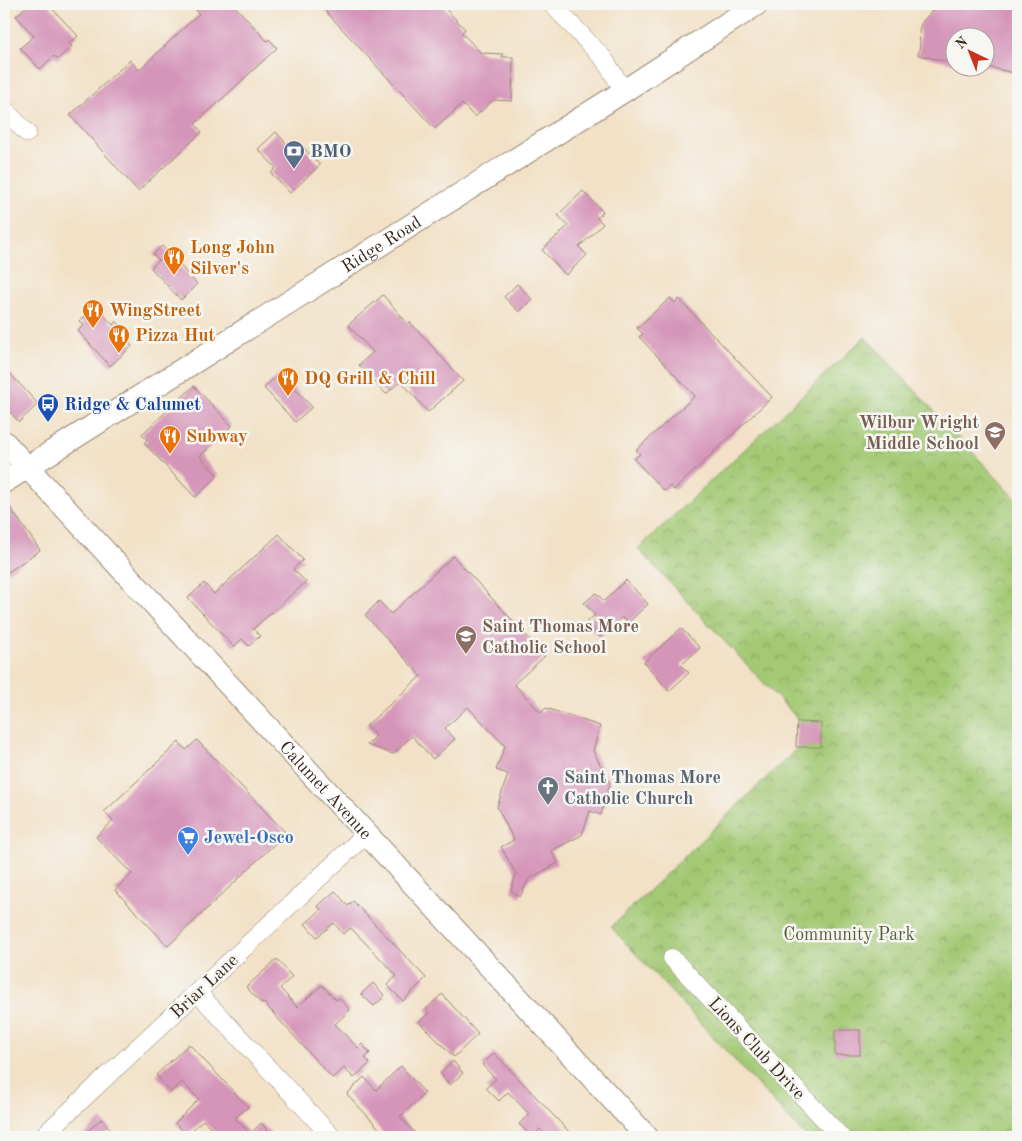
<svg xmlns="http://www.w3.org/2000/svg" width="1022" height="1141" viewBox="0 0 1022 1141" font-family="'Old Standard TT',serif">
  <defs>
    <pattern id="park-crowns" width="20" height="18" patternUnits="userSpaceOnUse" patternTransform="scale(1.25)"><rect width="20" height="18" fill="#a3c974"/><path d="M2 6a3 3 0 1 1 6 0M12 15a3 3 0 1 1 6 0" fill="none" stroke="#86a35f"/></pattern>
  </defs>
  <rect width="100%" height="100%" fill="#f6f6f2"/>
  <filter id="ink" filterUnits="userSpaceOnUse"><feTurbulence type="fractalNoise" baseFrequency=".02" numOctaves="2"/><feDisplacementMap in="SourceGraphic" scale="10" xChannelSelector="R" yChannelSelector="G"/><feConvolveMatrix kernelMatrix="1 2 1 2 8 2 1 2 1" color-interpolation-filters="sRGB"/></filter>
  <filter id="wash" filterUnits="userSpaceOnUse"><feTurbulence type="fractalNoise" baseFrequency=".0096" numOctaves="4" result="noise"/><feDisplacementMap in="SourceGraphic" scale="20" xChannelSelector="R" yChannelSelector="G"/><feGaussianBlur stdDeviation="1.12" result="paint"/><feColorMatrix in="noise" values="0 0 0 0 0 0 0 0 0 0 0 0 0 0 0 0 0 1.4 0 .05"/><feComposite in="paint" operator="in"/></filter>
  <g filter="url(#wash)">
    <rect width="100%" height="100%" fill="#f2e1c6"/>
    <!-- park -->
    <path fill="url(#park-crowns)" stroke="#6f7a49" d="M865,337L1018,501V1137H806L611,927L812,734L638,549Z"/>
    <g id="blocks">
      <!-- building -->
      <g fill="#d595b9">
        <path d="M29,4H48L78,36L69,43L72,46L58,59L54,56L40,69L20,48L34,36L16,16Z"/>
        <path d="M204,4H233L267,41L269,39L277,48L195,124L202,132L138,191L70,115L130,60L139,70L199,14L196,11Z"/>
        <path d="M319,4H361L369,13L379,4H441L465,29L462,33L481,53L503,54L502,57H513L512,101L493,100L475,117L462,104L435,129Z"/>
        <path d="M950,4H1018V74L984,66V38H954V63L918,55L920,44L919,29L922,22L932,11Z"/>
        <path d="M276,132L294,152L301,145L320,165L290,193L271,173L276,168L258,149Z"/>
        <path d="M583,191L603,212L597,218L603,224L579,247L587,255L566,275L542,250L568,226L558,215Z"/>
        <path d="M162,246L197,284L181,300L151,268L159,260L153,254Z"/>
        <path d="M517,284L532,299L519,312L504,297Z"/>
        <path d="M383,295L408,324L410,322L463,381L428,412L401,381L386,394L359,365L373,352L348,325Z"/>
        <path d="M670,298L675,303L679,299L772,397L674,490L670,486L664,491L634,459L640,454L636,450L695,396L639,337L643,334L637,328Z"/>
        <path d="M100,311L113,325L116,321L125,330L121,334L132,346L110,366L78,331L84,325L80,321L90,312L94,316Z"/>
        <path d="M4,367L38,404L19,422L4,405Z"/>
        <path d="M280,373L312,407L295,422L264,388Z"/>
        <path d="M194,386L232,426L200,456L218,476L195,497L144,443L147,440L142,434Z"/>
        <path d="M4,499L40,550L4,575Z"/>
        <path d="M279,534L303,560L293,569L306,582L253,629L260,636L249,646L242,639L234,647L188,598L204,583L214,594Z"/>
        <path d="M453,556L545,656L514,684L541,713L546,708L600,726L593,751L610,783L601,815L590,811L582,835L551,851L558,863L529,879L520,897L511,890L516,874L501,847L514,840L497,807L508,774L496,770L505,746L468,707L445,728L455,739L433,759L412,736L393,754L367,745L376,736L366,726L421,676L365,615L379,601L391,614Z"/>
        <path d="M626,580L648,604L628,623L622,617L600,637L586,623L595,615L584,603L596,593L604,601Z"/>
        <path d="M681,628L700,648L681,665L689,673L669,691L644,662Z"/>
        <path d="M797,722L821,723V747H796Z"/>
        <path d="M197,740L286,833L168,946L115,890L132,874L96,837L113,821L104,812L179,742L186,750Z"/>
        <path d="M335,891L348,906L353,901L426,978L403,1001L387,985L397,976L351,928L343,934L334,923L317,937L305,924L321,910L318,906Z"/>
        <path d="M277,959L292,977L280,988L297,1007L322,985L336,1000L339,998L350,1010L335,1024L358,1048L362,1044L370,1053L365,1058L370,1063L354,1078L344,1068L332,1078L264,1003L262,1004L246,987Z"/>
        <path d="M373,983L385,996L374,1006L361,994Z"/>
        <path d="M442,994L478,1034L454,1057L419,1022L429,1013L426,1009Z"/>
        <rect x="835" y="1030" width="25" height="25"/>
        <path d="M189,1044L248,1107L235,1118L250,1134L261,1123L275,1137H220L203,1120L187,1135L175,1123L199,1099L182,1082L171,1092L156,1075Z"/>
        <path d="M494,1053L520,1080L574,1137H548L540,1129L532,1137L519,1124L529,1114L508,1092L499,1101L486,1088L496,1079L482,1065Z"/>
        <path d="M453,1061L463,1073L450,1085L440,1073Z"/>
        <path d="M401,1066L425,1093L400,1117L419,1137H387L347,1094L364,1077L376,1090Z"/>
        <path d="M101,1119L111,1130L102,1137H81Z"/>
      </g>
    </g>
  </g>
  <g filter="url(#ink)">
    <use href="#blocks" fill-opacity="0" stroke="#968672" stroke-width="1"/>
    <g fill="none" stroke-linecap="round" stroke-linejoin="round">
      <!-- minor casing -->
      <g stroke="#968672" stroke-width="19">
        <g id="minor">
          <path d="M552,4L604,59L624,91"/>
          <path d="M4,109L27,133"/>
          <path d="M672,958L841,1137"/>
          <path d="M197,992L332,1137"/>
          <path d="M42,1137L366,834"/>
        </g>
      </g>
      <!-- major casing -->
      <g stroke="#968672" stroke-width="24">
        <g id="major">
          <path id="s1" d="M4,442L647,1137"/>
          <path id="s2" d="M4,482L624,91L757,4"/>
        </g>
      </g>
      <!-- minor -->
      <use href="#minor" stroke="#fff" stroke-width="18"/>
      <!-- major -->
      <use href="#major" stroke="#fff" stroke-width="22"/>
    </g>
  </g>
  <!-- icons -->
  <defs>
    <g id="bank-pin" transform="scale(1.125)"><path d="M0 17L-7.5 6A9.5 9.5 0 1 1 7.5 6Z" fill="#5c6f8a" stroke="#f6f6f2"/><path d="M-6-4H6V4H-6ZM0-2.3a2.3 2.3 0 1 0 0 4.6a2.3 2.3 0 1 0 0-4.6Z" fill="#fff"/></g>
    <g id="restaurant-pin" transform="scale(1.125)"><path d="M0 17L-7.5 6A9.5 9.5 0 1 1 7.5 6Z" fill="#e8710a" stroke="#f6f6f2"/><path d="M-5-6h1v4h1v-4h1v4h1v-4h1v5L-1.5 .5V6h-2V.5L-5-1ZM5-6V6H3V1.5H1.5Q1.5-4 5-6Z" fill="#fff"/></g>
    <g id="bus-pin" transform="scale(1.125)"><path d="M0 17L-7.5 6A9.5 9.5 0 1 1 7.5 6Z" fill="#1a4fb4" stroke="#f6f6f2"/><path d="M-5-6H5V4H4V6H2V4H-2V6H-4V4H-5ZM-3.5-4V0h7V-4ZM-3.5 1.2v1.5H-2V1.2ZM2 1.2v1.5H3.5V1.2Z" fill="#fff"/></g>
    <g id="school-pin" transform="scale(1.125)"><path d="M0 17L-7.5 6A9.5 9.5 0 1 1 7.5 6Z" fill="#8d6e63" stroke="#f6f6f2"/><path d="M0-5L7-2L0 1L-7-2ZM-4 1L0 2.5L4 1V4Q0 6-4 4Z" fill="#fff"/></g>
    <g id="church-pin" transform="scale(1.125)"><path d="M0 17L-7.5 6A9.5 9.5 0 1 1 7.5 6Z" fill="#6b7280" stroke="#f6f6f2"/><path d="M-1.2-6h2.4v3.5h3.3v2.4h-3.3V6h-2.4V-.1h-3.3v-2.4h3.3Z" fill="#fff"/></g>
    <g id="supermarket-pin" transform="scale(1.125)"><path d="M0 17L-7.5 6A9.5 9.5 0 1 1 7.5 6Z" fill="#3f7fe0" stroke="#f6f6f2"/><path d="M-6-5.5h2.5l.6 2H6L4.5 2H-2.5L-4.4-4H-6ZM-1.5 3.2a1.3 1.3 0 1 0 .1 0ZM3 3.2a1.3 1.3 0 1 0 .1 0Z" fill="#fff"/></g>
  </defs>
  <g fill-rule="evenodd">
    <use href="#bank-pin" x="294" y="151"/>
    <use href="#restaurant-pin" x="174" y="257"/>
    <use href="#restaurant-pin" x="93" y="310"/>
    <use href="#restaurant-pin" x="119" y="335"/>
    <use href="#restaurant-pin" x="288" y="378"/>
    <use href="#bus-pin" x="48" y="404"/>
    <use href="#school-pin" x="995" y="432"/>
    <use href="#restaurant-pin" x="170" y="436"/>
    <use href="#school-pin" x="466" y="636"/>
    <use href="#church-pin" x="548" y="787"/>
    <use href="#supermarket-pin" x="188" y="837"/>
  </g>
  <g text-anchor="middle" stroke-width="5" stroke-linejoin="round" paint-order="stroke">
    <!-- service labels -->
    <g font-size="18" font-weight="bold" fill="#4e5e75" stroke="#f6f6f2" text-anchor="start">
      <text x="310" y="157">BMO</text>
    </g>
    <!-- street labels -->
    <g font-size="18" fill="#3b2a1e" stroke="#f6f6f2">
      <text dy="6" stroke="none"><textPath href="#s2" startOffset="446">Ridge Road</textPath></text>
      <text dy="6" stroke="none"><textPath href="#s1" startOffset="474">Calumet Avenue</textPath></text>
      <text transform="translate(204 986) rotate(-43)" y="6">Briar Lane</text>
      <text transform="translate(757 1048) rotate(47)" y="6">Lions Club Drive</text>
    </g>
    <!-- food labels -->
    <g font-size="18" font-weight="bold" fill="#c56008" stroke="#f6f6f2" text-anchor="start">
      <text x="190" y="253">Long John<tspan x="190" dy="21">Silver's</tspan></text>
      <text x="109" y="316">WingStreet</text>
      <text x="135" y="341">Pizza Hut</text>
      <text x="304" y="384">DQ Grill &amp; Chill</text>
      <text x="186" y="442">Subway</text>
    </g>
    <!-- transit labels -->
    <g font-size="18" font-weight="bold" fill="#164399" stroke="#f6f6f2" text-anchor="start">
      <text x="64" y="410">Ridge &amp; Calumet</text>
    </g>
    <!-- education labels -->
    <g font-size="18" font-weight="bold" fill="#785e54" stroke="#f6f6f2" text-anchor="end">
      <text x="979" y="428">Wilbur Wright<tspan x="979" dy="21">Middle School</tspan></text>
      <text x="482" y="632" text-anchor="start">Saint Thomas More<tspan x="482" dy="21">Catholic School</tspan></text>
    </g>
    <!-- worship labels -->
    <g font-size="18" font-weight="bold" fill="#5b616d" stroke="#f6f6f2" text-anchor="start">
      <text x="564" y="783">Saint Thomas More<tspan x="564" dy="21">Catholic Church</tspan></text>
    </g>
    <!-- shop labels -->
    <g font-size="18" font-weight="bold" fill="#366cbe" stroke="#f6f6f2" text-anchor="start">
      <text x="204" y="843">Jewel-Osco</text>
    </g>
    <!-- park labels -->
    <g font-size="18" fill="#5a5a38" stroke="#f6f6f2">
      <text x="849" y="940">Community Park</text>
    </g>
  </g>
  <!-- margin -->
  <rect width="1022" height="1141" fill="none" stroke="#f6f6f2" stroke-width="20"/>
  <!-- north arrow -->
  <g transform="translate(970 52) rotate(317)"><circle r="24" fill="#f6f6f2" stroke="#aba49d"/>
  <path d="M0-4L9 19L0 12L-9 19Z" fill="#c8321e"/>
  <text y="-8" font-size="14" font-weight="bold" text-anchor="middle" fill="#3b2a1e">N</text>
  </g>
</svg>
